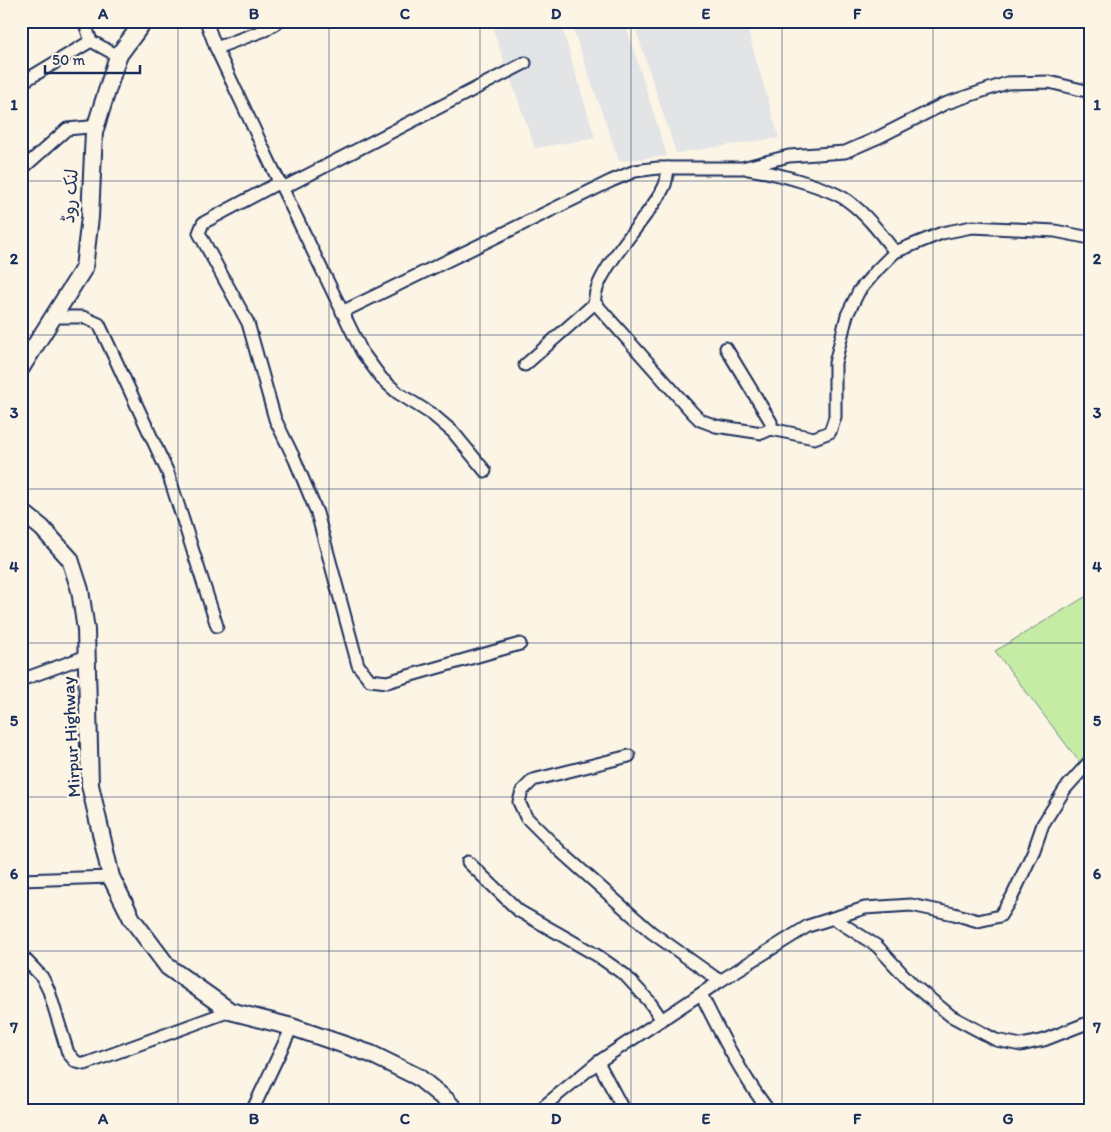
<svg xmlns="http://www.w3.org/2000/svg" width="1111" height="1132" viewBox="0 0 1111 1132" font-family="Itim,'Playpen Sans Arabic',sans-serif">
  <rect width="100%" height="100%" fill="#fcf5e5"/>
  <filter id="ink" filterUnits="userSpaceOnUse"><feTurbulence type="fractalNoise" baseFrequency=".02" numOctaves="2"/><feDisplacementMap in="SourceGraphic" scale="10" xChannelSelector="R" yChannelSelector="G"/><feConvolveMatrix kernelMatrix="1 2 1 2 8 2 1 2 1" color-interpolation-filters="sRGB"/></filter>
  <g filter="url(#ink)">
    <!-- built -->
    <g fill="#e2e4e6">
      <path d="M512,21H560L595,138L535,148L493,30Z"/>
      <path d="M570,21H625L667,156L619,161Z"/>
      <path d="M633,21H745L779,138L676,153Z"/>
    </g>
    <!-- green -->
    <path fill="#c6eba5" stroke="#708d82" d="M1090,594V764L1084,768L995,651Z"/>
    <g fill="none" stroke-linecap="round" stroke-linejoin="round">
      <!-- street casing -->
      <g stroke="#1b2f5e" stroke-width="15">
        <g id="street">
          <path d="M84,21L91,41L118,56"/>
          <path d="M206,21L216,48L272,167L362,352L382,379L398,393L433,415L453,432L485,471"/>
          <path d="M216,48L265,30L279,21"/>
          <path d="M21,83L91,41"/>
          <path d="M668,168C667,175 667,181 664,187C651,215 590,276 595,303L692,412L700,420L716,426L762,433L771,429L814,438L830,432L835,417V363L847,315L859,291L877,270L895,252L942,233L972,227L1055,231L1090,238"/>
          <path d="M748,169C772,172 829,187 848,201C867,215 881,234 895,252"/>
          <path d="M21,170L67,129L89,127L94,132"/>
          <path d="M280,182L203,223L199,233L248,323L275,419L295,460L317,513L358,665L370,680L387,682L520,644"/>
          <path d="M283,188L525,63"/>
          <path d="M342,312L611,181L635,171L658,168H742L789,156L845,152L877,138L944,104L1007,83L1049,82L1090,92"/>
          <path d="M53,317H83L99,324L168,473L217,626"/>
          <path d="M726,348L771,422V429"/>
          <path d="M525,365L595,303"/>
          <path d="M21,680L87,656"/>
          <path d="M629,756L533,780L522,791L519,802L526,817L560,851L651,932L720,981"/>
          <path d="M468,862L519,911L598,956L625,975L649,1001L662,1020"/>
          <path d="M21,880L111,877"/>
          <path d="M833,918L877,946L912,984L951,1016L996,1040L1021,1045L1044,1040L1090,1022"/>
          <path d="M21,955L42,977L49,991L68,1053L76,1062L85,1064L230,1011"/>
          <path d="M701,994C721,1035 741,1074 769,1111"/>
          <path d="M598,1062L624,1111"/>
          <path d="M252,1111L292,1027"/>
          <path d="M538,1111L598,1062L720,981L808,926L865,908L911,905L954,914L978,921L1000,916L1012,897L1034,850L1043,824L1065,789L1090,761"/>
        </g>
      </g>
      <!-- secondary casing -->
      <g stroke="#1b2f5e" stroke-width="20">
        <g id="secondary">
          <path d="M21,368L84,268L90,217L94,132L118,56L144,21"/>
          <path d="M21,511L42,528L70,559L80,590L86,630L90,785L111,877L132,919L168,967L230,1011L292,1027L371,1054L418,1077L446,1100L456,1111"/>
        </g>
      </g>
      <!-- street -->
      <use href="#street" stroke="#fcf5e5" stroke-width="11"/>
      <!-- secondary -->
      <use href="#secondary" stroke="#fcf5e5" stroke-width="16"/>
    </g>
  </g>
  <!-- grid -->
  <path fill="none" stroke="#1b2f5e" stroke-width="1" stroke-opacity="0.55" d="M178,21V1111M329,21V1111M480,21V1111M631,21V1111M782,21V1111M933,21V1111M21,181H1090M21,335H1090M21,489H1090M21,643H1090M21,797H1090M21,951H1090"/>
  <g text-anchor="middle" stroke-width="5" stroke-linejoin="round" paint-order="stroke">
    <!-- street labels -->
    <g font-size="18" fill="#1b2f5e" stroke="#fcf5e5">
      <text transform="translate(70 196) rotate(-86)" y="6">لنک روڈ</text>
      <text transform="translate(71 737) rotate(-93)" y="6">Mirpur Highway</text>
    </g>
  </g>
  <!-- margin -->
  <rect width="1111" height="1132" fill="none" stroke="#fcf5e5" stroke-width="55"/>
  <!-- scale -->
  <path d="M45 65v8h95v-8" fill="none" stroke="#1b2f5e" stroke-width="2.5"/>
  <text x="52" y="65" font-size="15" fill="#1b2f5e" stroke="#fcf5e5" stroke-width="4" paint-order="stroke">50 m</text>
  <rect x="28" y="28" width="1056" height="1076" fill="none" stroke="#1b2f5e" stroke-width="2"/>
  <g font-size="16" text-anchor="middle" font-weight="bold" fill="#1b2f5e">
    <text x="103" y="19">A</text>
    <text x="254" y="19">B</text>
    <text x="405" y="19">C</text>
    <text x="556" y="19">D</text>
    <text x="706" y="19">E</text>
    <text x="857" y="19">F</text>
    <text x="1008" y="19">G</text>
    <text x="14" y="110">1</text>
    <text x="1097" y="110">1</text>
    <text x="14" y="264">2</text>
    <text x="1097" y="264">2</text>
    <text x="14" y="418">3</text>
    <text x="1097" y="418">3</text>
    <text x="14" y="572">4</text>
    <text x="1097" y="572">4</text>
    <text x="14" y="726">5</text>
    <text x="1097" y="726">5</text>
    <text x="14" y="879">6</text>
    <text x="1097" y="879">6</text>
    <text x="14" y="1033">7</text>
    <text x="1097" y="1033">7</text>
    <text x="103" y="1124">A</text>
    <text x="254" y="1124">B</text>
    <text x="405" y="1124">C</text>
    <text x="556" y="1124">D</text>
    <text x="706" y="1124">E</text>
    <text x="857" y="1124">F</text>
    <text x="1008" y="1124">G</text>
  </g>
</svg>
